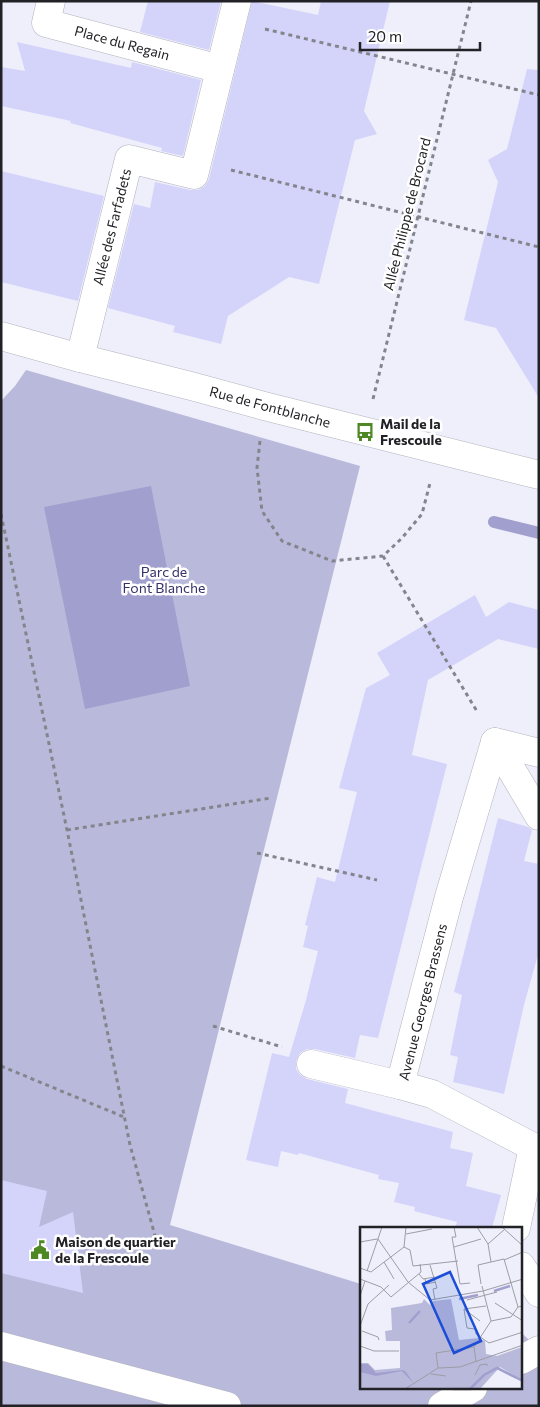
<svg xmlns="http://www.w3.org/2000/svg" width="540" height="1407" viewBox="0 0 540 1407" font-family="Commissioner,sans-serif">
  <rect width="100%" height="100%" fill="#eeeffa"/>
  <!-- green -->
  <path fill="#b9b9db" d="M26,370L360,466L170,1225L361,1284V1388H521V1332L539,1350V1406H1V401L15,386Z"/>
  <!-- water -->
  <path fill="#a09fce" d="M151,486L190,686L85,709L44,507Z"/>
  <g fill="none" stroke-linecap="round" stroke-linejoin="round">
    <!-- stream -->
    <path stroke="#a09fce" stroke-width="12" d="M494,522L539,533"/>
  </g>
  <!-- building -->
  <g fill="#d4d4fb">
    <path d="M148,1H221L209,50L140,32Z"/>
    <path d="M252,1L318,15L321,1H390L364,111L377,134L355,140L319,284L289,277L228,316L221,344L173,332L175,326L108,308L134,204L150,208L155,182L190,190H198L205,186L209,179Z"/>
    <path d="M17,42L131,68L132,62L201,80L183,156L161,151L162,148L70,123L71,121L1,106V67L25,71Z"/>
    <path d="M527,69L539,70V398L496,328L464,320L498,182L488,160L507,149Z"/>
    <path d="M1,171L104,196L78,301L1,282Z"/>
    <path d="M475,595L486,617L509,602L539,610V649L498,639L428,680L412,755L447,764L378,1038L360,1035L355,1058L315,1049H307L300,1053L296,1061V1069L300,1075L307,1079L348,1089L345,1103L453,1132L450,1148L473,1153L466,1186L501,1195L492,1228H455L457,1222L414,1211L415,1207L394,1202L399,1183L378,1179L379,1175L299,1153L298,1155L281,1151L278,1167L246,1160L272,1053L289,1057L306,1000L318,951L303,947L308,926L305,925L317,877L335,882L357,792L339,788L366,688L390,675L377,653Z"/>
    <path d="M498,818L528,827L532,830L524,861L539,864V951L524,1005L504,1094L453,1082L458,1057L450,1055L462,995L454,992Z"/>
    <path d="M1,1180L47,1191L39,1227L73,1212L83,1293L1,1273Z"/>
  </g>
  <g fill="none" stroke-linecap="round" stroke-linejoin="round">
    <!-- minor casing -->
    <g stroke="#b2b3be" stroke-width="29">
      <g id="minor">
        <path d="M51,1L46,23L220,69"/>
        <path d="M1,336L80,358L191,386L264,406L539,475"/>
        <path d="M80,358L129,159L194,175L237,1"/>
        <path d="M495,742L539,816"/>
        <path d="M311,1064L400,1085"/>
        <path d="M516,1228L533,1147L432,1094L400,1085L449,897L495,742L539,753"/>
        <path d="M521,1266L539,1293"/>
        <path d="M1,1346L227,1406"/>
        <path d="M521,1360L539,1350"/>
        <path d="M442,1406L473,1388"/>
      </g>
    </g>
    <!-- path -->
    <g stroke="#84858c" stroke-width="3" stroke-dasharray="4 4" stroke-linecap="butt">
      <path d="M265,29L539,95"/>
      <path d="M231,170L539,247"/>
      <path d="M373,399L471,1"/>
      <path d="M260,441L257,468L262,511L282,541L332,561L383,556L402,538L422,514L430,483"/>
      <path d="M1,514L67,830L130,1145L157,1243"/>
      <path d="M383,556L478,713"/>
      <path d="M67,830L271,798"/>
      <path d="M257,853L377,880"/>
      <path d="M213,1026L282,1047"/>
      <path d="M1,1066L124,1117"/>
    </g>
    <!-- minor -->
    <use href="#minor" stroke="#fff" stroke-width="28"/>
  </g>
  <!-- icons -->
  <defs>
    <g id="bus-bare" transform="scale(1.5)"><path d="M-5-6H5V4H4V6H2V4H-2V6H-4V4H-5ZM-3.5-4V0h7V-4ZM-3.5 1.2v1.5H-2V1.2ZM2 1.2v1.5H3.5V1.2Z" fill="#4d8825" stroke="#fff" stroke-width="2.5" paint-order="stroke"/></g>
    <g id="civic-bare" transform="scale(1.5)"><path d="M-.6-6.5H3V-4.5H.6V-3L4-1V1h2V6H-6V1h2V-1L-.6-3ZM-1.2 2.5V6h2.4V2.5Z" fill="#4d8825" stroke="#fff" stroke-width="2.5" paint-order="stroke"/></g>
  </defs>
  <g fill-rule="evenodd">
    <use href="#bus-bare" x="365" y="432"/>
    <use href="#civic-bare" x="40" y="1250"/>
  </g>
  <g text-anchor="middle" stroke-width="5" stroke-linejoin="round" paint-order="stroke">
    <!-- street labels -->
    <g font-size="14" fill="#222226" stroke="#fff">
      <text transform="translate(122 43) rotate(15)" y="5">Place du Regain</text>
      <text transform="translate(407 214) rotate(-76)" y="5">Allée Philippe de Brocard</text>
      <text transform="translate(112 227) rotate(-76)" y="5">Allée des Farfadets</text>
      <text transform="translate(270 407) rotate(15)" y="5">Rue de Fontblanche</text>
      <text transform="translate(423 1002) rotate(-76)" y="5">Avenue Georges Brassens</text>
    </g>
    <!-- poi labels -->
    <g font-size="14" font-weight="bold" fill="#222226" stroke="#fff" text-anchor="start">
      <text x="380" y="429">Mail de la<tspan x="380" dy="16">Frescoule</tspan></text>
      <text x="55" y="1247">Maison de quartier<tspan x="55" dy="16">de la Frescoule</tspan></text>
    </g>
    <!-- park labels -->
    <g font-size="14" fill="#37316a" stroke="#fff">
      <text x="164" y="577">Parc de<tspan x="164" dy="16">Font Blanche</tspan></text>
    </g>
  </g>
  <!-- overview -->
  <g transform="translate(360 1227)">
    <rect width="162" height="162" fill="#eeeffa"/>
    <path d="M64,72L70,78L73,74L91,72L99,113L119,111L125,114L126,127L137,129L162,120V153L140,140L120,162H0V136H8L15,143L40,141V114H26L25,104L32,103L31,81L62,76Z" fill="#b9b9db"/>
    <path d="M0,137H8L16,146L43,143L46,145L54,157L42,144L16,149L0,145Z" fill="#a09fce"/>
    <path fill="none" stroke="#a09fce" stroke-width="2.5" d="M134,64L150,59M99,72L118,68M49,96L60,84M93,162H110L124,148L137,141L163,154"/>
    <path fill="none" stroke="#9c9da5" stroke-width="1" d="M94,0L96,10H92L100,57L110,56M117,0L128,17L131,35M142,0L163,19M46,7L72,2M18,12L48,55L70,73L123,64L163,52M0,15L17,12M128,17L145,2M44,20L50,23L53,39L98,34M94,20L121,12M144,33L163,25M24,35L34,52M70,38L77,61L73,62L75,73M0,41L11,45L44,20L46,0M7,44L22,0M59,47L63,52L75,50M65,51L66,57L76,55M0,52L21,60L31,70L61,45L60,37M121,57L118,38L144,32L158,80M0,69L5,54M107,73L137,65M135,76L163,94M126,79L104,82L107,101L115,102L116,107L129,116L163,105M104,82L120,94M131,94L151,90L158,80L163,79M0,99L8,77L29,58M2,104L18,110L19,113M0,119L14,124H39M116,135L114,120L131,94L122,59M78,141L100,140L163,118M78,141L76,126L114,120M71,147L86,149M115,148L120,138L127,137V139M45,162L78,141"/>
    <path fill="#1d4ed8" fill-opacity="0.15" stroke="#1d4ed8" stroke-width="2.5" d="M90,45L121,114L94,126L63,57Z"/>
    <rect width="162" height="162" fill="none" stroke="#222226" stroke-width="2.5"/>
  </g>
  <!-- border -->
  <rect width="540" height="1407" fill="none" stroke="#222226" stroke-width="5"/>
  <!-- scale -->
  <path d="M360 42v8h120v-8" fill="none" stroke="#222226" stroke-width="2.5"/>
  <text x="368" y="42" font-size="15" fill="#222226" stroke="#ffffff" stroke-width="4" paint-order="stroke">20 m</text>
</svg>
